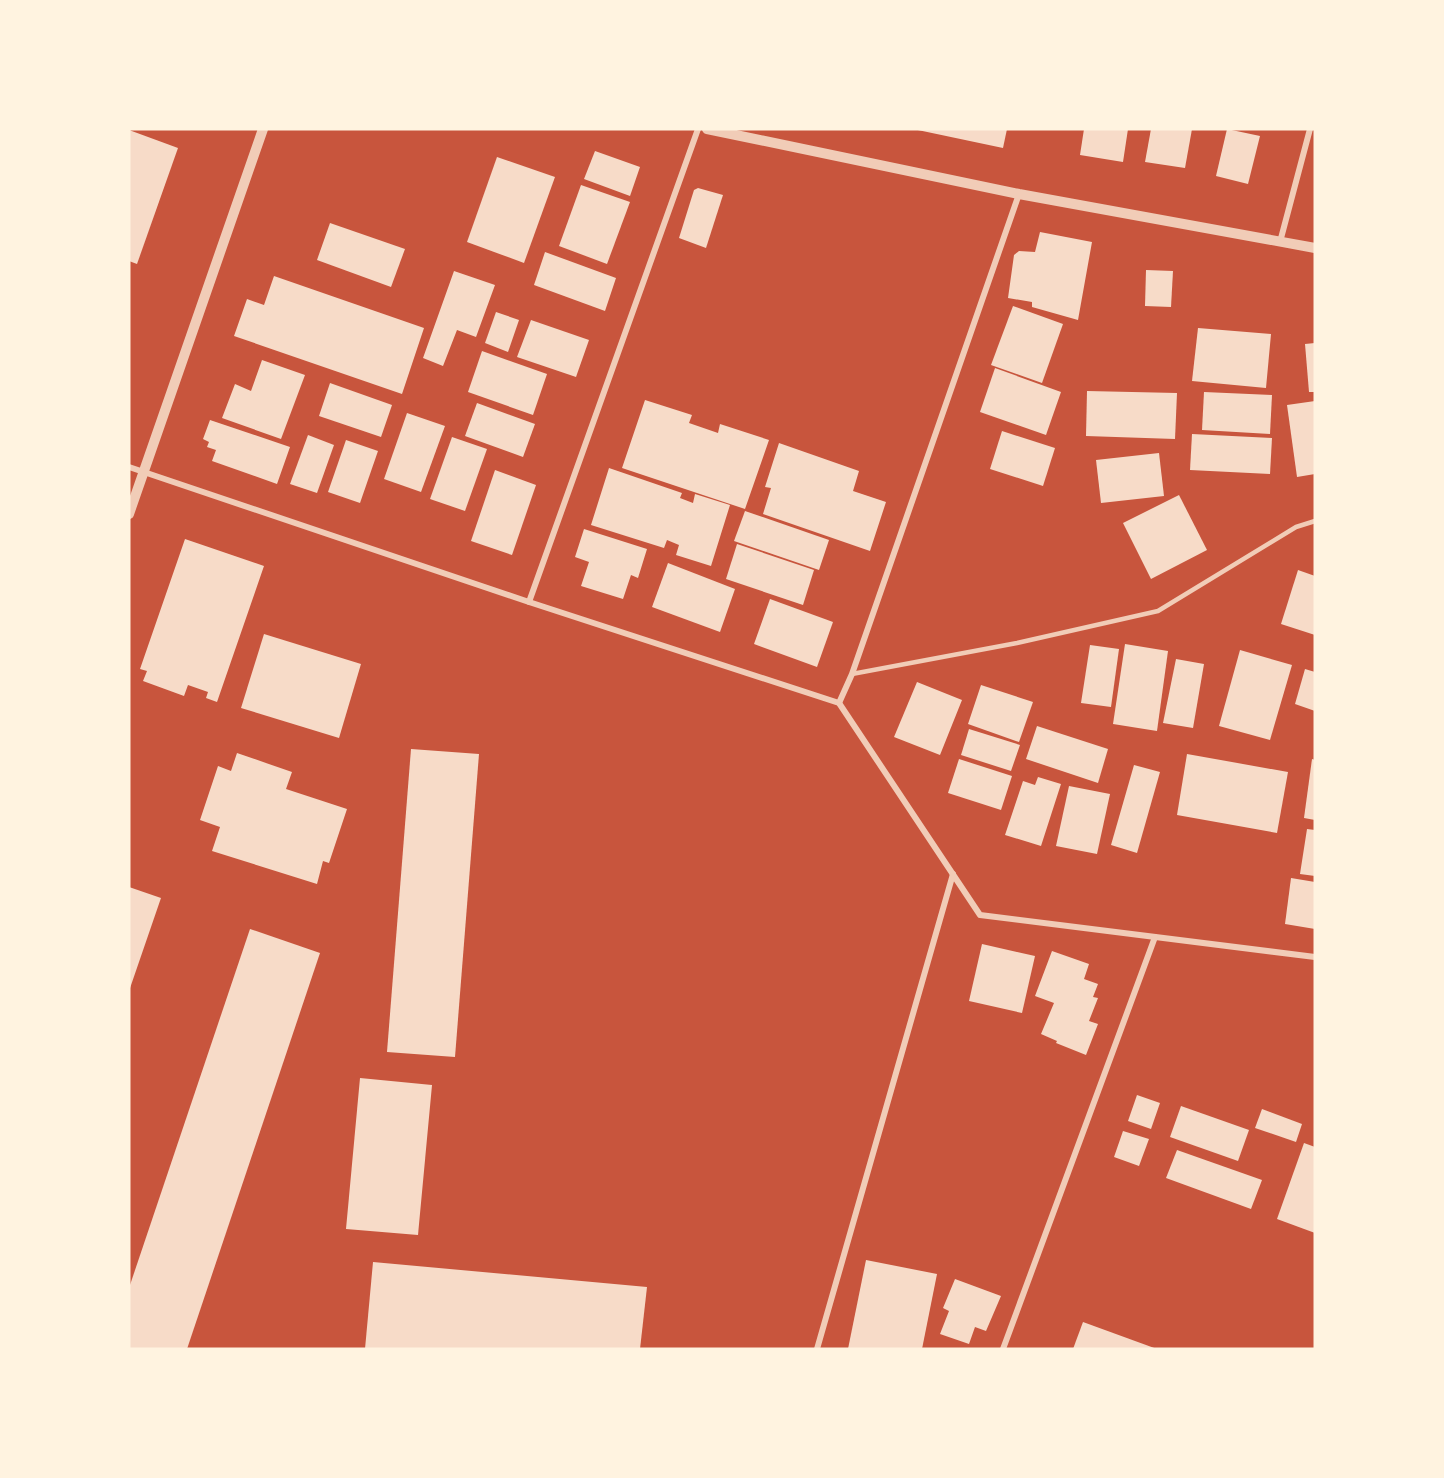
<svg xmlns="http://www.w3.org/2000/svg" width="1444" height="1478" viewBox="0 0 1444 1478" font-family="'Fira Sans',sans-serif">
  <rect width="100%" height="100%" fill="#c8553d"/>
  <!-- building -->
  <g fill="#f7dbc8">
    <path d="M913,129H1007L1003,148Z"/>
    <path d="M1084,129H1128L1123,162L1080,155Z"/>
    <path d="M1151,129H1192L1185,168L1145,162Z"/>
    <path d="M1227,129L1260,136L1248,184L1216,176Z"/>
    <path d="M129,130L178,148L137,264L129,261Z"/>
    <path d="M595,151L640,167L630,196L584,179Z"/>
    <path d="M497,157L555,177L524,263L467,242Z"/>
    <path d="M581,185L630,202L607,264L559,246Z"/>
    <path d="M698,188L723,195L706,248L679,238L694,190Z"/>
    <path d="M330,223L405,249L391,287L317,260Z"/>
    <path d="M1040,232L1092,242L1078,320L1032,307V302L1008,298L1014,255L1019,251L1035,252Z"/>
    <path d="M545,252L616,278L605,311L534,285Z"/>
    <path d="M1146,270L1173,271L1171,307L1145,306Z"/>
    <path d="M454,271L495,285L476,337L457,330L443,366L423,358Z"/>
    <path d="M274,276L424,328L402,394L234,336L247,299L264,305Z"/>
    <path d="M1013,306L1063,324L1042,383L991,365Z"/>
    <path d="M496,312L519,320L508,352L485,343Z"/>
    <path d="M531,320L589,340L576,377L517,357Z"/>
    <path d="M1198,328L1271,334L1266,388L1192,381Z"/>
    <path d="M1315,343V392H1309L1305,344Z"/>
    <path d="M482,351L547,374L533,415L468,392Z"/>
    <path d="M262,360L305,375L281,439L222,418L235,384L251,391Z"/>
    <path d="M995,368L1061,392L1046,435L980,412Z"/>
    <path d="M330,383L392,405L381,437L319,416Z"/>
    <path d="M1087,391L1177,393L1175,439L1086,436Z"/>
    <path d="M1204,392L1272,395L1270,434L1202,430Z"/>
    <path d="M645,400L692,415L689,423L718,433L720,424L769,440L745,509L622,468Z"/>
    <path d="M1315,401V474L1297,477L1287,405Z"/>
    <path d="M477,403L535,424L523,457L465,436Z"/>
    <path d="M407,413L445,426L421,492L384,479Z"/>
    <path d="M210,420L290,447L277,484L212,461L216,450L207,447L209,442L203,439Z"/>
    <path d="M1002,431L1055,448L1043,486L990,469Z"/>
    <path d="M1192,434L1272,438L1270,474L1190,470Z"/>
    <path d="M308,435L334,445L317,493L290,484Z"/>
    <path d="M452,437L487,449L465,511L430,499Z"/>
    <path d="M346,440L378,451L360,503L328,492Z"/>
    <path d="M779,443L859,471L853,491L886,502L870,551L763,514L771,488L765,487Z"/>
    <path d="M1159,453L1164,496L1101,503L1096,460Z"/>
    <path d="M609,468L682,493L680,498L693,503L695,494L730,505L711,566L676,555L679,545L667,540L664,548L591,525Z"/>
    <path d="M495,470L536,485L512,555L471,541Z"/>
    <path d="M1179,495L1207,550L1151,579L1123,523Z"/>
    <path d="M745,511L829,540L819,570L734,541Z"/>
    <path d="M584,529L647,549L638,578L631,575L623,599L581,586L589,562L575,557Z"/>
    <path d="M185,539L264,566L217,702L206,698L208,692L188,685L184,696L143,681L147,671L140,669Z"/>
    <path d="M737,544L814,570L803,605L726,579Z"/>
    <path d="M668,563L735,589L720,632L652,607Z"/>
    <path d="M1298,570L1315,576V635L1281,624Z"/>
    <path d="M770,599L833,622L817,667L754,644Z"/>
    <path d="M264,634L361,664L339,738L241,708Z"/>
    <path d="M1125,644L1168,651L1157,731L1113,724Z"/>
    <path d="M1090,645L1119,649L1111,707L1081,703Z"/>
    <path d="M1240,650L1292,665L1270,740L1219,726Z"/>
    <path d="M1176,659L1204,664L1193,728L1163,723Z"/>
    <path d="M1305,669L1315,672V711L1295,704Z"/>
    <path d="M917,682L962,700L940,755L894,737Z"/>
    <path d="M981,685L1033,702L1019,742L968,724Z"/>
    <path d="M1037,726L1108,749L1098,783L1026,759Z"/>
    <path d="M969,729L1020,745L1011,771L961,755Z"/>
    <path d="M411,749L479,754L455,1057L387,1052Z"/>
    <path d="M237,753L292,772L286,789L347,809L329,863L323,861L317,884L212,851L220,827L200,820L218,766L231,771Z"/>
    <path d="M1187,754L1288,772L1277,833L1177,815Z"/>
    <path d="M959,759L1012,776L1001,810L948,793Z"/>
    <path d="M1312,759L1315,760V820L1304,818Z"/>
    <path d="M1134,765L1160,772L1137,853L1111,845Z"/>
    <path d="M1038,777L1061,784L1041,846L1005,835L1023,781L1035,785Z"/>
    <path d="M1069,786L1110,794L1097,854L1056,846Z"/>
    <path d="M1307,829L1315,830V876L1300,874Z"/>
    <path d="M1291,878L1315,882V929L1285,924Z"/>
    <path d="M129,887L161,898L129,991Z"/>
    <path d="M250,929L320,953L187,1349H129V1288Z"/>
    <path d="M982,944L1035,956L1022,1013L969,1001Z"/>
    <path d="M1052,951L1089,964L1084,979L1098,984L1093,997L1098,998L1089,1021L1098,1024L1086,1055L1056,1043L1057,1041L1041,1034L1054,1003L1035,996Z"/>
    <path d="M360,1078L432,1085L418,1235L346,1229Z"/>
    <path d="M1137,1095L1160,1103L1151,1129L1128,1121Z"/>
    <path d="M1181,1106L1249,1130L1238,1161L1170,1137Z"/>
    <path d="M1262,1109L1302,1124L1296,1142L1255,1128Z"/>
    <path d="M1123,1131L1149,1139L1139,1166L1114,1157Z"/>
    <path d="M1304,1143L1315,1147V1233L1277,1219Z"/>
    <path d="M1177,1150L1262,1180L1251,1209L1166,1178Z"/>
    <path d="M866,1260L937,1274L922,1349H848Z"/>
    <path d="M373,1262L647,1287L640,1349H365Z"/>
    <path d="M955,1279L1001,1296L986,1331L975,1327L969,1344L940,1334L949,1311L943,1308Z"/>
    <path d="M1083,1322L1157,1349H1073Z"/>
  </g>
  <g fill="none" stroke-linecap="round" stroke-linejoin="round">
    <!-- service -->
    <path stroke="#f1ccb7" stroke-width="4.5" d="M852,674L1017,643L1158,611L1296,527L1315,521"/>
    <!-- minor -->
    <g stroke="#f1ccb7" stroke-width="6">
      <path d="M1280,242L1310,129"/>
      <path d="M129,467L529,602L839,703L980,915L1315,957"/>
      <path d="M529,602L698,129"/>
      <path d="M839,703L852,674L1019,194"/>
      <path d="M817,1349L953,874"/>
      <path d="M1003,1349L1155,937"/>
    </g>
    <!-- tertiary -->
    <g stroke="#f1ccb7" stroke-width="10">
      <path d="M707,129L1019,194L1315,248"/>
      <path d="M129,514L263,129"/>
    </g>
  </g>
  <!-- border -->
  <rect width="1444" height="1478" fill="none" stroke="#fff3e0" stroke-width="261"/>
</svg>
